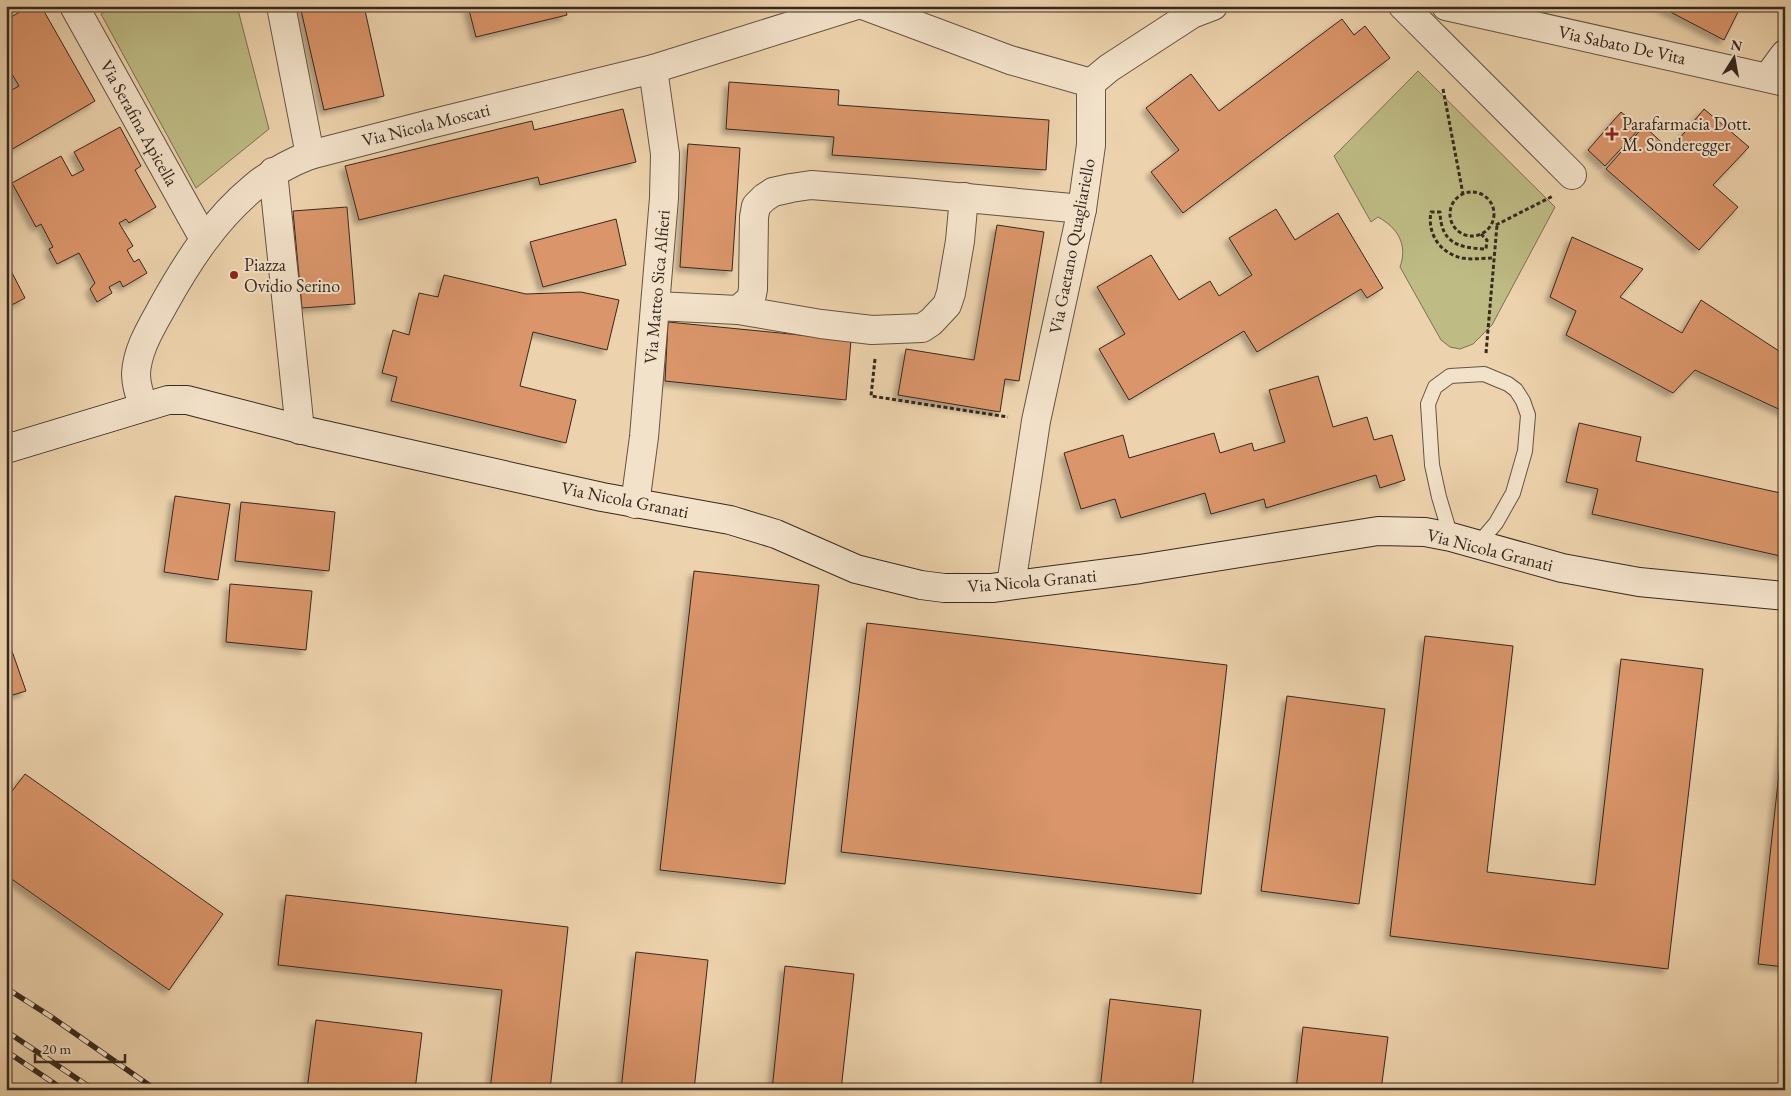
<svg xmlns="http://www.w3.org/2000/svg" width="1791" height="1096" viewBox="0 0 1791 1096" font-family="'EB Garamond',serif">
  <defs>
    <filter id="shadow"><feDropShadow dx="-4.5" dy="4.5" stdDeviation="2.5" flood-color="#0004"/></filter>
  </defs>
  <rect width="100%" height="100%" fill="#edd3ad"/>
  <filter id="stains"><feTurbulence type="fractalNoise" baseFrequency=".004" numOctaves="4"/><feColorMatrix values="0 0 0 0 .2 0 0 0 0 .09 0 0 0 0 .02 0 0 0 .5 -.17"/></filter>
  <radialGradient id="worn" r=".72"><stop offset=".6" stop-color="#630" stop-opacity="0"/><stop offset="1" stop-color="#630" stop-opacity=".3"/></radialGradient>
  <!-- green -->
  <g fill="#bebb85" stroke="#7a7252">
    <path d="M116,6H237L269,129L196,188L101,14Z"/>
    <path d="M1418,71L1555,207L1492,325L1473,344L1460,349L1450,347L1441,340L1400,267C1408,245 1398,228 1378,217L1371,222L1334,156Z"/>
  </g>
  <!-- building -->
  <g fill="#da956a" stroke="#36291f" filter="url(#shadow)">
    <path d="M30,6H41L95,101L9,151L6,145V93L19,86L6,64V20Z"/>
    <path d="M300,6H364L384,96L324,110Z"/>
    <path d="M468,6H565L567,15L476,37Z"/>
    <path d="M1659,6H1741L1724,40Z"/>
    <path d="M1342,19L1354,35L1365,26L1390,58L1183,213L1151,172L1179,150L1146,108L1191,74L1219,111Z"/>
    <path d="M729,82L839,90L838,105L1049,120L1046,170L832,155L834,137L726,129Z"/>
    <path d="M623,109L636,162L540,185L538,177L359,220L345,166L532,121L534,130Z"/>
    <path d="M1704,109L1749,147L1713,185L1738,207L1699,250L1606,169L1644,126L1670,150Z"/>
    <path d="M1621,112L1640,128L1605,166L1588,150Z"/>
    <path d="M120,127L141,166L135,170L156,207L129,223L126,219L119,223L133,246L127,250L134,262L139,259L147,273L123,287L120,281L109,287L112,293L97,302L90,289L95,283L79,253L57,264L49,249L53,247L41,224L36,227L12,183L61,156L72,176L84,170L74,152Z"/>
    <path d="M688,144L740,148L732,271L680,267Z"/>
    <path d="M347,207L355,304L302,308L293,211Z"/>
    <path d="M1276,209L1295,240L1338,213L1383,288L1367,298L1361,289L1257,352L1244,331L1129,400L1099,349L1125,334L1097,287L1151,255L1179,300L1210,281L1219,296L1252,275L1229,238Z"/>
    <path d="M616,219L626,265L543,287L530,242Z"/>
    <path d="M997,225L1044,232L1019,381L1005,379L1000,412L898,395L906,349L974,360Z"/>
    <path d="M1572,237L1643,269L1620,297L1682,333L1701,300L1782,353L1785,352V412L1695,370L1673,393L1566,335L1576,311L1550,297Z"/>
    <path d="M6,261L25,298L6,308Z"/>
    <path d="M444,275L526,294L581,292L619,300L607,350L533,332L520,386L576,400L566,443L391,401L397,377L382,373L393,330L409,335L419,293L438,297Z"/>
    <path d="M668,322L851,340L846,400L665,381Z"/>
    <path d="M1318,376L1333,427L1367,417L1374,440L1392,435L1405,480L1380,488L1376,475L1266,508L1264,499L1211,514L1205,493L1121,518L1115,499L1081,509L1064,453L1123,435L1129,458L1214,433L1220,453L1252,443L1254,451L1285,442L1269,390Z"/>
    <path d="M1579,423L1641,437L1636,461L1785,494V557L1592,514L1598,489L1566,482Z"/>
    <path d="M175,496L230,504L218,580L164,572Z"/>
    <path d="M241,502L335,512L329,571L235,561Z"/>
    <path d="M694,571L819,585L785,884L660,870Z"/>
    <path d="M230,584L312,591L306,650L226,642Z"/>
    <path d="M867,623L1227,665L1201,894L841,852Z"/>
    <path d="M6,634L26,691L6,697Z"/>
    <path d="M1425,636L1513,646L1487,872L1595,885L1621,659L1703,669L1668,969L1390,936Z"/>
    <path d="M1287,696L1385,709L1359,904L1261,891Z"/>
    <path d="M1785,719V967L1758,964Z"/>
    <path d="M25,774L223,914L169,990L6,875V799Z"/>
    <path d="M286,895L568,927L550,1090H490L502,990L278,965Z"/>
    <path d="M636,952L708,960L694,1090H621Z"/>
    <path d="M785,966L854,974L841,1090H772Z"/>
    <path d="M1110,999L1201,1010L1192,1090H1100Z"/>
    <path d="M316,1020L422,1033L415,1090H307Z"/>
    <path d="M1303,1027L1388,1037L1381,1090H1296Z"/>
    <path d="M1533,1085L1568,1090H1533Z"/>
  </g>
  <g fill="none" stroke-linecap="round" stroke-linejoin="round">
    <!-- lane casing -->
    <g stroke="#645442" stroke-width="16">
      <path id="lane" d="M1451,537L1439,497L1432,465L1428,404L1435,387L1450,376L1484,374L1508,384L1516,390L1523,401L1528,415L1525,451L1513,493L1496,523L1478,544"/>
    </g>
    <!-- street casing -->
    <g stroke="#645442" stroke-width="30">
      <g id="street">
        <path d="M74,6L204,239"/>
        <path d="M281,6L310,155"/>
        <path d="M865,6L1010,60L1091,83V145L1082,209L1036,421L1011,585"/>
        <path d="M1403,6L1572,175"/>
        <path d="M1446,6L1785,82"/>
        <path d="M1768,77L1785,54"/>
        <path d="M1091,83L1109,68L1192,14L1213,6"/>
        <path d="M273,172L300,430"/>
        <path d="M656,306L738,310L751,299L753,289L754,217L756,206L764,198L773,192L791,188L811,185L914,193L1082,209"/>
        <path d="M738,310L821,324L872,330L922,328L931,322L947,305L951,293L960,241L964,197"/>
        <path d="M144,407C140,397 136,386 136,374C137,349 152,326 164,304C188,261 215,219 254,187C271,173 289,163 310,155L430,124L653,69L854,6"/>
        <path d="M635,504L644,437L664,198L665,154L653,69"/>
      </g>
    </g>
    <!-- secondary casing -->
    <g stroke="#36291f" stroke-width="30">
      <path id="secondary" d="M6,449L168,400H187L311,432L602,497L730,520L776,534L856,569L921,585L944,588H992L1140,569L1378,531L1425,532L1451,537L1562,568L1639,582L1785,596"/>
    </g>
    <!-- path -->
    <g stroke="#36291f" stroke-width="3" stroke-dasharray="4 2.5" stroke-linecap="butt">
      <path d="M1443,89L1463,194"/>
      <circle cx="1472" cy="214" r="22"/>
      <path d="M1496,225L1553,196"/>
      <path d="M1481,234L1487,240L1486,249C1458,248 1441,243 1440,212H1431C1427,234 1440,253 1462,258C1472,260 1484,258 1494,258"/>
      <path d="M1486,353L1497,225"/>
      <path d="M875,359L871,396L1008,417"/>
    </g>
    <!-- lane -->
    <use href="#lane" stroke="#f3e2ca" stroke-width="14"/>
    <!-- street -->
    <use href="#street" stroke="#f3e2ca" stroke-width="28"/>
    <!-- secondary -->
    <use href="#secondary" stroke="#f3e2ca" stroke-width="28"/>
    <!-- rail casing -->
    <g stroke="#36291f" stroke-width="5.5">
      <g id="rail">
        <path d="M6,988L50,1016L156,1090"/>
        <path d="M6,1031L94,1090"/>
        <path d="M6,1051L64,1090"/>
      </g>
    </g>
    <!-- rail -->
    <use href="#rail" stroke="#f3e2ca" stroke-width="4" stroke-dasharray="11" stroke-linecap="butt"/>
  </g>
  <!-- markers -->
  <g fill="#8f2418" stroke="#f3e2ca" stroke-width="2">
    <path d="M1609.5 126.5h5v5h5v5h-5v5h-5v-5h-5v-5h5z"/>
    <circle cx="234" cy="275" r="5"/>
  </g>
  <g text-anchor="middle" stroke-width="4" stroke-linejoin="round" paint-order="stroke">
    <!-- street labels -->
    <g font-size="18" fill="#36291f" stroke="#f3e2ca">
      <text transform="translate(1622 45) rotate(12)" y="6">Via Sabato De Vita</text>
      <text transform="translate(139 123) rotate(61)" y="6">Via Serafina Apicella</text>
      <text transform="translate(426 125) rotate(-14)" y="6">Via Nicola Moscati</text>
      <text transform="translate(1072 246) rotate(-79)" y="6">Via Gaetano Quagliariello</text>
      <text transform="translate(657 287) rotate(-85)" y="6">Via Matteo Sica Alfieri</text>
      <text transform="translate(625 500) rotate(11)" y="6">Via Nicola Granati</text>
      <text transform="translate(1490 550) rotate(14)" y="6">Via Nicola Granati</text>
      <text transform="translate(1032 581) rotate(-5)" y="6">Via Nicola Granati</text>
    </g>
    <!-- poi labels -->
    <g font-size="18" fill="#36291f" stroke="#f3e2ca" text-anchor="start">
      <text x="1622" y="130">Parafarmacia Dott.<tspan x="1622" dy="21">M. Sonderegger</tspan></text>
      <text x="244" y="271">Piazza<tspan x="244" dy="21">Ovidio Serino</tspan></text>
    </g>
  </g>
  <!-- margin -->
  <rect width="1791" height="1096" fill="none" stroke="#edd3ad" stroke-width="25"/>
  <rect x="8" y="8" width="1776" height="1081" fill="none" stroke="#36291f" stroke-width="2.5"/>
  <rect x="12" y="12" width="1766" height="1071" fill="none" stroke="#36291f"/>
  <!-- north arrow -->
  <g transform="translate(1734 58) rotate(11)" stroke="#f3e2ca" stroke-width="4" paint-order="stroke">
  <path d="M0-4L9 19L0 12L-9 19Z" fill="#36291f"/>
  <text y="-8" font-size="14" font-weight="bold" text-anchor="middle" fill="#36291f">N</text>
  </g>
  <!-- scale -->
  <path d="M35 1054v8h90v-8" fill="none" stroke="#36291f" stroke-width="2.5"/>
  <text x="42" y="1054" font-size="15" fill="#36291f" stroke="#f3e2ca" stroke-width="4" paint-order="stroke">20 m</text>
  <rect width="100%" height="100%" filter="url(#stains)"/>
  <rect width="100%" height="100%" fill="url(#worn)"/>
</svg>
